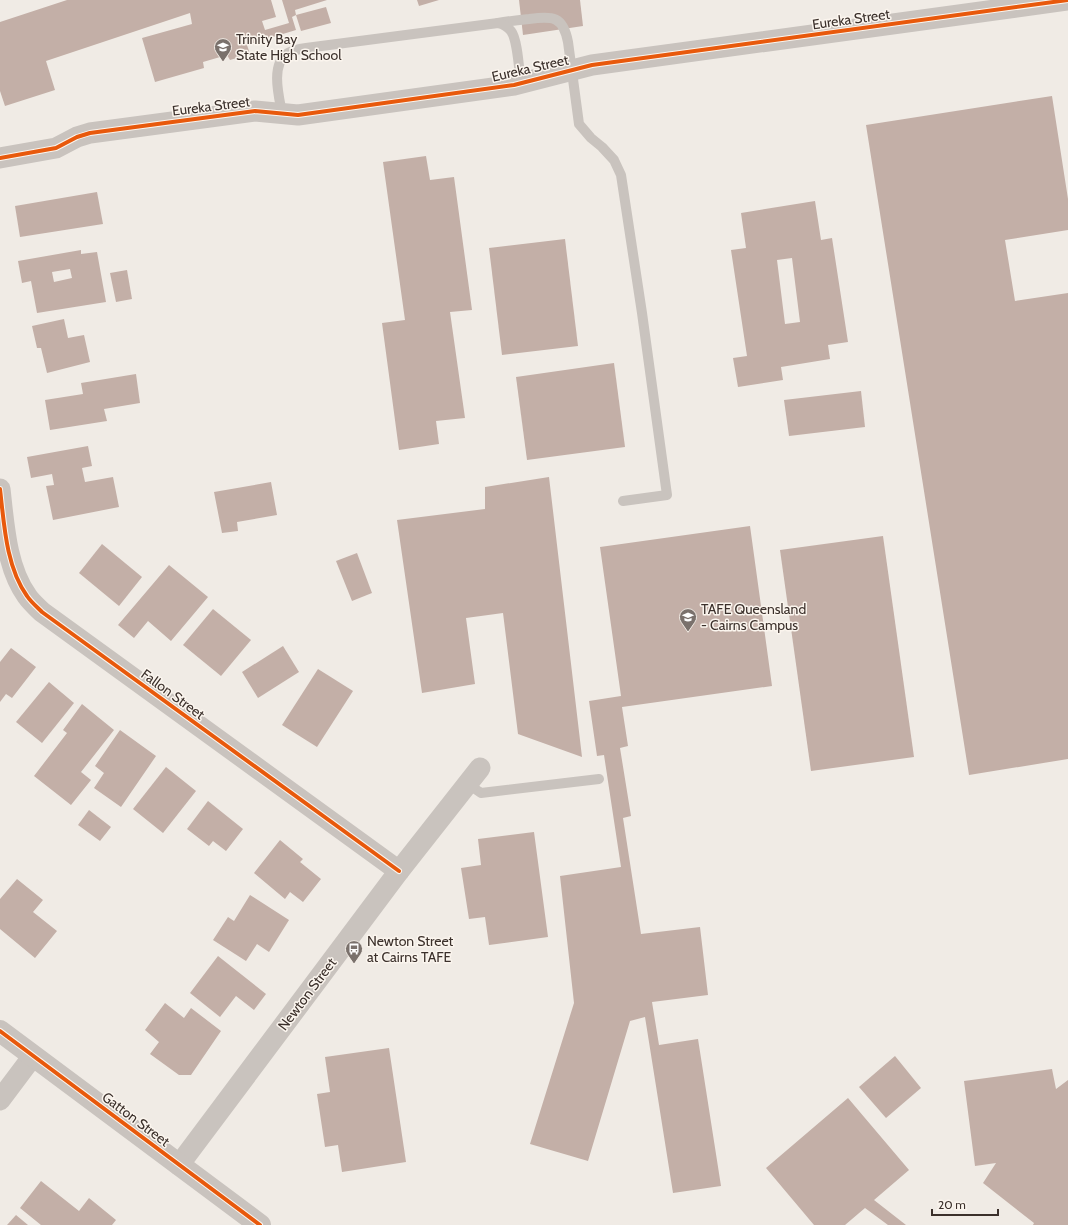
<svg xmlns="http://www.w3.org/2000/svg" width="1068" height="1225" viewBox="0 0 1068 1225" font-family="Cabin,sans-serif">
  <rect width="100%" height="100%" fill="#f0ebe5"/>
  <!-- building -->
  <g fill="#c3afa7" fill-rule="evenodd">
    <path d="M67,0H271L276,17L262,21L265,30L289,23L282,0H327L295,10L296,15L292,17L296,30L247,45L250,54L230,60L227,55L203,62L204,68L155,82L142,38L192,24L190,13L46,61L55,90L5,106L0,91V22Z"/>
    <path d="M417,0H439L419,6Z"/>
    <path d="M519,0H580L583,26L523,35Z"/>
    <path d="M326,7L331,23L301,31L296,15Z"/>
    <path d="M1052,96L1068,199V230L1005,240L1015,301L1068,293V759L969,775L866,125Z"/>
    <path d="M426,156L430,180L454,177L472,310L450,312L465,418L436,421L439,444L399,450L382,323L405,320L383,162Z"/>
    <path d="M97,192L103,224L20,237L15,206Z"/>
    <path d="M815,201L821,240L832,238L848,342L828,345L830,359L781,367L783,380L738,387L733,358L747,356L731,250L746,248L741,213ZM792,258L800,322L785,324L777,260Z"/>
    <path d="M565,239L578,346L502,355L489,248Z"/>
    <path d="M81,250V254L97,252L106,302L37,313L31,281L22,283L18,261ZM70,269L72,278L54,282L52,272Z"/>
    <path d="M127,270L132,299L116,302L110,273Z"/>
    <path d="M64,319L68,338L84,335L90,362L47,373L41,348H37L32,326Z"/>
    <path d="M614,363L625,447L527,460L516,377Z"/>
    <path d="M136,374L140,403L104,409L107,421L50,430L45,400L83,394L81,383Z"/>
    <path d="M861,391L865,427L789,436L784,400Z"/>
    <path d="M88,446L92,466L82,468L85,482L113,477L119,507L53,520L46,486L54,485L52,474L31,478L27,457Z"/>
    <path d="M549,477L582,757L518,734L503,613L466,618L475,684L422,693L397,520L485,509V487Z"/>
    <path d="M271,482L277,515L237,522L238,531L222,533L214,492Z"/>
    <path d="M750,526L772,686L622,707L628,746L620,748L631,816L623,818L641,934L700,927L708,995L652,1002L659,1045L698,1039L721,1186L673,1193L645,1017L630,1021L588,1161L530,1144L574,1003L560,876L621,867L604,755L597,756L589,701L621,696L600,547Z"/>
    <path d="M883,536L914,757L811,771L780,550Z"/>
    <path d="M102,544L142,577L119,606L79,573Z"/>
    <path d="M357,553L372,593L352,601L336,561Z"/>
    <path d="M169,565L208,597L171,641L148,621L134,638L118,625Z"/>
    <path d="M213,609L251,640L221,676L183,645Z"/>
    <path d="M283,646L299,672L258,698L242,672Z"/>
    <path d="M11,648L36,667L12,698L6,694L0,702V662Z"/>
    <path d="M318,669L353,691L317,747L282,725Z"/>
    <path d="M49,682L74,703L42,743L16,722Z"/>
    <path d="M82,704L114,730L81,772L91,780L71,805L34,776L67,733L63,730Z"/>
    <path d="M120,730L156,756L121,807L94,788L104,773L95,766Z"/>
    <path d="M166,767L196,791L163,833L133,809Z"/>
    <path d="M208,801L243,829L226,851L213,841L209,846L187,829Z"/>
    <path d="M89,810L111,827L100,841L78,825Z"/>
    <path d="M534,832L548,937L489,945L485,917L469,919L461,868L481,865L478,839Z"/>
    <path d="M280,840L303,859L300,862L321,879L303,902L290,892L285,899L254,873Z"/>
    <path d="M17,879L43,900L33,912L57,931L35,958L0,929V899Z"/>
    <path d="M250,895L289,920L269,952L257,944L246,961L213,940L228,917L234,921Z"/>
    <path d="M218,956L266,994L254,1010L236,996L220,1017L190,993Z"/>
    <path d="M165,1003L184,1018L191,1008L221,1031L191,1075H179L150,1054L159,1042L145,1030Z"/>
    <path d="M389,1048L406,1162L342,1172L338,1145L325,1147L317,1094L330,1092L325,1057Z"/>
    <path d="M895,1056L921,1088L886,1118L859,1087Z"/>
    <path d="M1052,1069L1056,1089L1068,1080V1225H1033L1034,1223L983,1183L996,1163L975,1166L964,1081Z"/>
    <path d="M848,1098L909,1170L874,1200L906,1225H888L865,1208L845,1225H814L766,1168Z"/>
    <path d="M41,1181L79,1211L89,1198L116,1220L112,1225H41L20,1208Z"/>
    <path d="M16,1215L28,1225H7Z"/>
  </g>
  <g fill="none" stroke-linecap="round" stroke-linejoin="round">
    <!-- service -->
    <g stroke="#c9c3be" stroke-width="10">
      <path d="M498,23C509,21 519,20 529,19C553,16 563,16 568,42L579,124L591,138L602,147L614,160L621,175L642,313L667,495L623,501"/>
      <path d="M282,113C279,97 270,64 288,53C293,50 299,49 306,48L498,23C503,24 508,27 511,31C518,40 519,72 521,84"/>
      <path d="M468,784L481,793L599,779"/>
    </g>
    <!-- minor -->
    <g stroke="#c9c3be" stroke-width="21">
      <path d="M0,158L56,148L77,137L90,133L255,111L298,115L514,85L592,65L1068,0"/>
      <path d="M0,489C4,523 6,567 27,596C31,602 37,607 42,612L399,871"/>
      <path d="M0,1100L33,1056"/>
      <path d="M179,1165L399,871L480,768"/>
    </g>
    <!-- tertiary -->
    <path stroke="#c9c3be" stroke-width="22" d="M0,1031L260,1225"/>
    <!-- cycleway casing -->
    <g stroke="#fbf5ee" stroke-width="6">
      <g id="cycleway">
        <path d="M0,158L56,148L77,137L90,133L255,111L298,115L514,85L592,65L1068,0"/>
        <path d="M0,489C4,523 6,567 27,596C31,602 37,607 42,612L399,871"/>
        <path d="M0,1031L260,1225"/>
      </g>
    </g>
    <!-- cycleway -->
    <use href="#cycleway" stroke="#e8590c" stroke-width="4"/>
  </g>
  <!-- icons -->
  <defs>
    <g id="school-pin" transform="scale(0.9)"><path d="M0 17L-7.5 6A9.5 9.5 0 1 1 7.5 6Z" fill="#7a716c" stroke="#fbf5ee"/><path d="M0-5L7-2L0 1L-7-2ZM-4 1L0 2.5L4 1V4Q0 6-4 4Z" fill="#fff"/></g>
    <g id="university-pin" transform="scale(0.9)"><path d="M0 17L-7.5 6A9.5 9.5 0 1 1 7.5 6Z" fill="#7a716c" stroke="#fbf5ee"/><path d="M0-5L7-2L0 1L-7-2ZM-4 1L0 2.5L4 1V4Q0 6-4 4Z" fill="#fff"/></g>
    <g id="bus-pin" transform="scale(0.9)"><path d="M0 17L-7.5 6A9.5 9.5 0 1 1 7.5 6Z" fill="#7a716c" stroke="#fbf5ee"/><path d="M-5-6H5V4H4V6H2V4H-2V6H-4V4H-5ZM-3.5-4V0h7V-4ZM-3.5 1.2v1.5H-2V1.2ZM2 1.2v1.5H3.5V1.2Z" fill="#fff"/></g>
  </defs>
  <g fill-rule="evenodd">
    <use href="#school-pin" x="223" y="47"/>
    <use href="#university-pin" x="688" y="617"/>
    <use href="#bus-pin" x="354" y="949"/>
  </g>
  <g text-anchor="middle" stroke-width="3" stroke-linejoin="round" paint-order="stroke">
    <!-- street labels -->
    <g font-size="14" fill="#3b302b" stroke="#fbf5ee">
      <text transform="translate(851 19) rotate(-8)" y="5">Eureka Street</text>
      <text transform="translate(530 68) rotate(-13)" y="5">Eureka Street</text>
      <text transform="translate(211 106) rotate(-7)" y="5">Eureka Street</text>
      <text transform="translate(173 694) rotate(36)" y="5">Fallon Street</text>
      <text transform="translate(307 994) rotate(-53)" y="5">Newton Street</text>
      <text transform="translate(136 1119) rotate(37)" y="5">Gatton Street</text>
    </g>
    <!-- poi labels -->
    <g font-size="14" fill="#3b302b" stroke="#fbf5ee" text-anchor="start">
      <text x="236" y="44">Trinity Bay<tspan x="236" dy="16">State High School</tspan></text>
      <text x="701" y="614">TAFE Queensland<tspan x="701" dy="16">- Cairns Campus</tspan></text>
      <text x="367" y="946">Newton Street<tspan x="367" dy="16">at Cairns TAFE</tspan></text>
    </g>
  </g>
  <!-- scale -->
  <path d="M932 1209v6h66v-6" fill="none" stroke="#3b302b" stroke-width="2"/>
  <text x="938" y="1209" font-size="12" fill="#3b302b" stroke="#fbf5ee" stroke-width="3" paint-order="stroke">20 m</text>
</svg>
